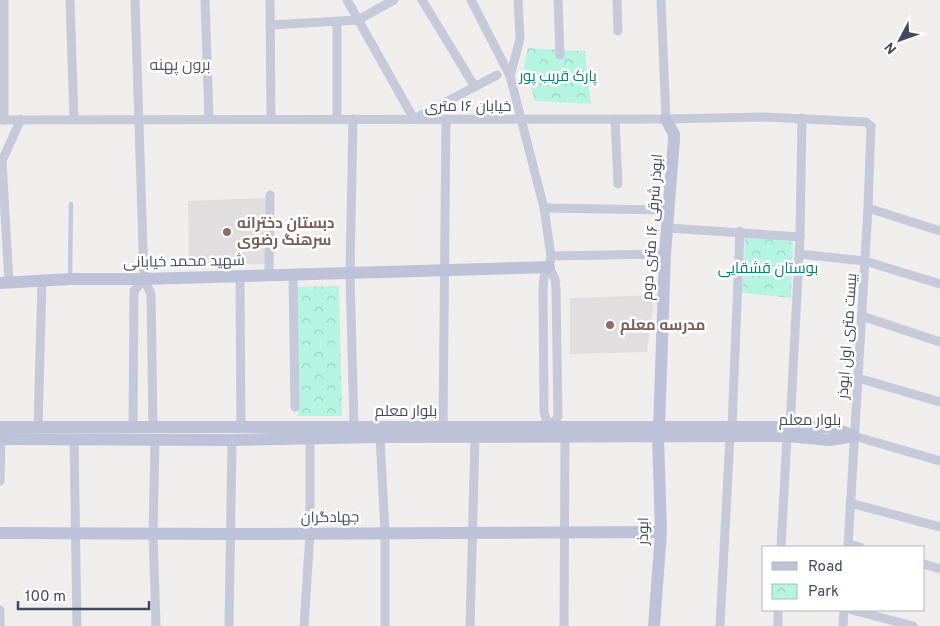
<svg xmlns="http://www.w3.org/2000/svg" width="940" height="626" viewBox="0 0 940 626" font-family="Overpass,Cairo,sans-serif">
  <defs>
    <pattern id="park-crowns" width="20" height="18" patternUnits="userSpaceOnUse" patternTransform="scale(1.25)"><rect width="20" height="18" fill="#b5f4e1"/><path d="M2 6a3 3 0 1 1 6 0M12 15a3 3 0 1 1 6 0" fill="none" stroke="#9dd3c3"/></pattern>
  </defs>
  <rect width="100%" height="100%" fill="#f0eeed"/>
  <!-- education -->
  <g fill="#e1dedf">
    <path d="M265,198L266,264L189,265L188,201Z"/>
    <path d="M655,295L647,352L570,354V298Z"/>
  </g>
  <!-- park -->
  <g fill="url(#park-crowns)">
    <path d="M528,48L585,51L591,104L535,101L524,66Z"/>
    <path d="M745,236L793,242L791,298L742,293Z"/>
    <path d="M339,286L342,416H298L296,287Z"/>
  </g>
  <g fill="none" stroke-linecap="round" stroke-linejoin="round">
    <!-- lane -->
    <path stroke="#c5c9da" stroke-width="4.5" d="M70,277L71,204"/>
    <!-- street -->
    <g stroke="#c5c9da" stroke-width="9">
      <path d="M4,0V120"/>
      <path d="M70,0L74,119"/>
      <path d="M135,0L144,279L151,294L153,427"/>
      <path d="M205,0L209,119"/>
      <path d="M270,0L271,119"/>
      <path d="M347,0L414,119L497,75"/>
      <path d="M422,0L475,87"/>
      <path d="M471,0L510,76L544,208L551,256L549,267L544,277L543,290L544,412L546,419L553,426"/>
      <path d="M558,0L560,55"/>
      <path d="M617,0L618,31"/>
      <path d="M661,0L666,119"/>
      <path d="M270,25L358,20L394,0"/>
      <path d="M510,76L520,39L518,0"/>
      <path d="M337,119V22"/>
      <path d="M353,119L350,273L354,427"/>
      <path d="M615,119L618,184"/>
      <path d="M0,120L666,119L765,117L866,122L871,126L868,208L848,547"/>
      <path d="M544,208L669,210"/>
      <path d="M868,208L940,231"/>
      <path d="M668,228L800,237"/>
      <path d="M799,254L865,261L940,284"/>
      <path d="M551,256L665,254"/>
      <path d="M549,267L555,279L556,289L558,416L553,426"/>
      <path d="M269,275L270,195"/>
      <path d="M293,275L295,407"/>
      <path d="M240,276L241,427"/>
      <path d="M9,283L2,161L21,119"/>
      <path d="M862,316L940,342"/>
      <path d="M858,378L940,402"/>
      <path d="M38,427L42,280"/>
      <path d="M133,427L134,291L144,279"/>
      <path d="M443,427L446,119"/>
      <path d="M732,427L740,231"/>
      <path d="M790,427L800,237L802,118"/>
      <path d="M854,436L940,461"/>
      <path d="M380,437L385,532V626"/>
      <path d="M74,439L77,626"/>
      <path d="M155,439L153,534L156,626"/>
      <path d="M0,481L1,439"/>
      <path d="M850,503L940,527"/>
      <path d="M848,544L860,547"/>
      <path d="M781,547L787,436"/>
      <path d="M924,564L940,569"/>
      <path d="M0,610V626"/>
      <path d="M852,610L913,626"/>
      <path d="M229,626L232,440"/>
      <path d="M304,626L310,533V438"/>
      <path d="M470,626L475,437"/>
      <path d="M564,626L565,437"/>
      <path d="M720,626L730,436"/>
      <path d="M778,626V610"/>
      <path d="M843,626L844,610"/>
    </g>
    <!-- secondary -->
    <g stroke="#bdc2d9" stroke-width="12">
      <path d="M0,283L70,279H144L549,267"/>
      <path d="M0,427H829L854,436L830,440L787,436L380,437L232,440L0,439"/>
      <path d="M0,533L230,534L661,532"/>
      <path d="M654,626L661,532L658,436L659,428L665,254L674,139V134L666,119"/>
    </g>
  </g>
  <!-- markers -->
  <g fill="#8d6e63" stroke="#fff" stroke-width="2">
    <circle cx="227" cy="232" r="5"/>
    <circle cx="610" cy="325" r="5"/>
  </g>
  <g text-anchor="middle" stroke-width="5" stroke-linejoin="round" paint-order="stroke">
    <!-- park labels -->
    <g font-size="15" fill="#0b816a" stroke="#fff">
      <text x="558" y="81">پارک قریب پور</text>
      <text x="768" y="273">بوستان قشقایی</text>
    </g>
    <!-- street labels -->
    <g font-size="15" fill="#43495d" stroke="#fff">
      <text x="468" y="111">خیابان ۱۶ متری</text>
      <text transform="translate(652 227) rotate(-86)" y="5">ابوذر شرقی ۱۶ متری دوم</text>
      <text transform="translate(184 261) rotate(-1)" y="5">شهید محمد خیابانی</text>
      <text transform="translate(847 336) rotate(-86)" y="5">بیست متری اول ابوذر</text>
      <text x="406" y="416">بلوار معلم</text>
      <text x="810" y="425">بلوار معلم</text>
      <text transform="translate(330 517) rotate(-1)" y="5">جهادگران</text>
      <text transform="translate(643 531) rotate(-89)" y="5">ابوذر</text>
    </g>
    <!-- education labels -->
    <g font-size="15" font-weight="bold" fill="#785e54" stroke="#fff" text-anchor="start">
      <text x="237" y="228">دبستان دخترانه<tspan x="237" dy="17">سرهنگ رضوی</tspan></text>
      <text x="620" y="330">مدرسه معلم</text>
    </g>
    <!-- neighbourhood labels -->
    <g font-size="16" fill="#595a63" stroke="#fff">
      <text x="180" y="70">برون پهنه</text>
    </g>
  </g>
  <!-- legend -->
  <rect x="762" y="546" width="162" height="65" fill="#ffffff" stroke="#b4b6be"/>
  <rect x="772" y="562" width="25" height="8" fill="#bdc2d9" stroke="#b4b6be"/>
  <text x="808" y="571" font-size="15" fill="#43495d">Road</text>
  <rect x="772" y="584" width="25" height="15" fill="url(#park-crowns)" stroke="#b4b6be"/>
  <text x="808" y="596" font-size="15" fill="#43495d">Park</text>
  <!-- north arrow -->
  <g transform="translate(900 40) rotate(229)" stroke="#ffffff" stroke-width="4" paint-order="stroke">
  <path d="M0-4L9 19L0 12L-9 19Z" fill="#43495d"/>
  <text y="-8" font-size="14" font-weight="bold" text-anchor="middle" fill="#43495d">N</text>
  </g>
  <!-- scale -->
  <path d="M18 601v8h131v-8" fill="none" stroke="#43495d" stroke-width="2.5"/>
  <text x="25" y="601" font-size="15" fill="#43495d" stroke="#ffffff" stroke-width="4" paint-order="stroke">100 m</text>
</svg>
